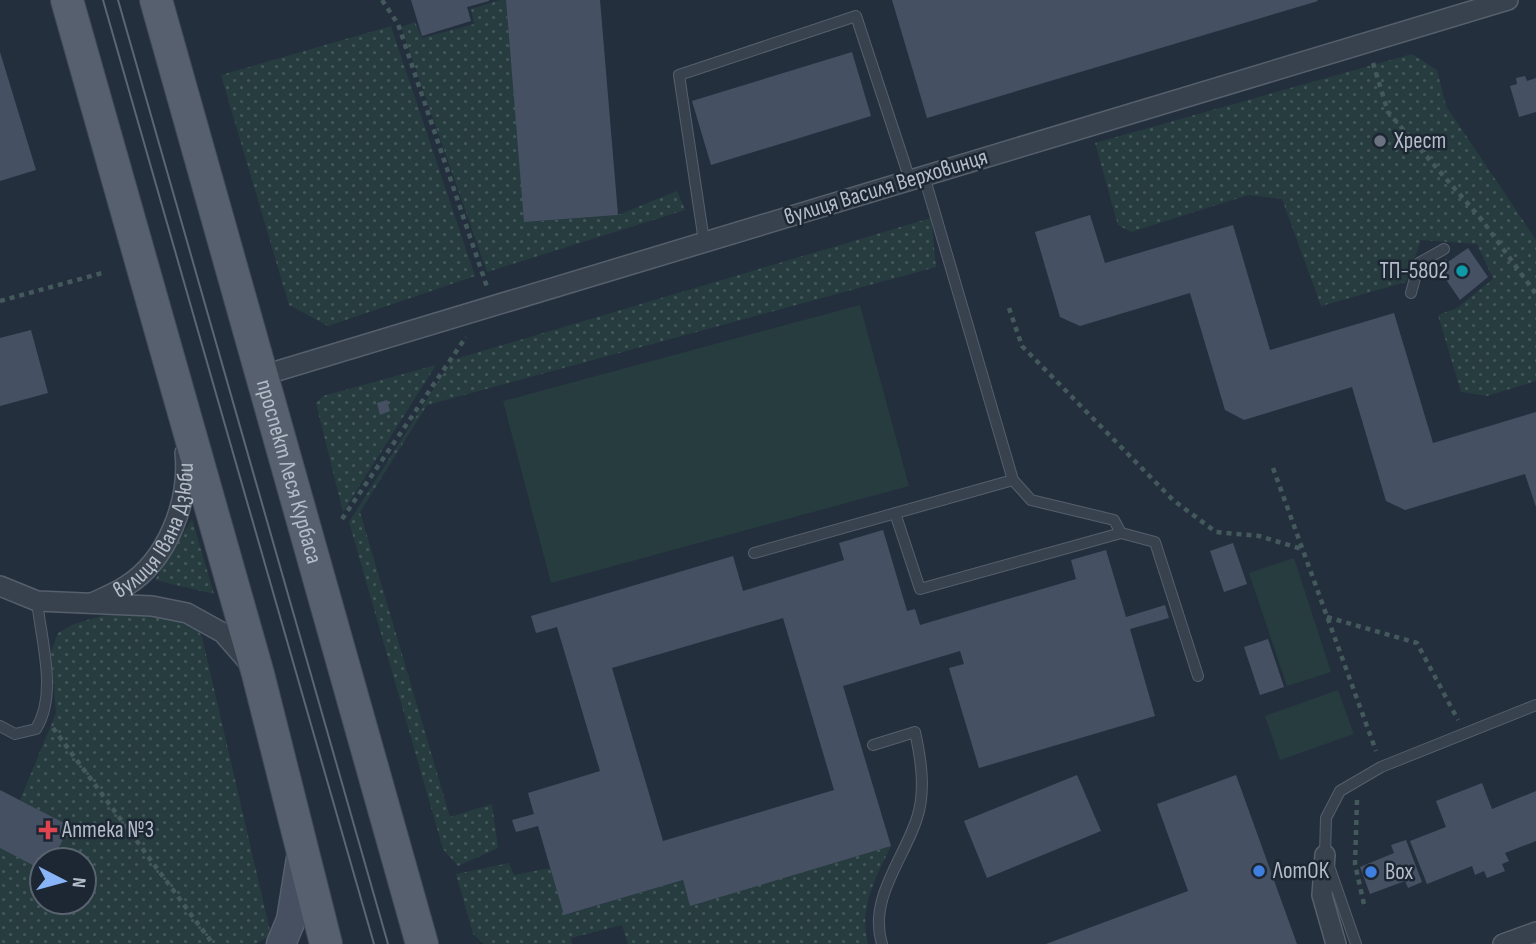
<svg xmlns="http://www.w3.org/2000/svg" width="1536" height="944" viewBox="0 0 1536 944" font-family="'Sofia Sans Condensed',sans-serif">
  <defs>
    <pattern id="grass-dots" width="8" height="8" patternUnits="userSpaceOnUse" patternTransform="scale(1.75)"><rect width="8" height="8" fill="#263c3f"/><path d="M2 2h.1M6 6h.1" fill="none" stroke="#435659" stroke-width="1.8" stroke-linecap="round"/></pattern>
  </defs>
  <rect width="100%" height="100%" fill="#242f3e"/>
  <path fill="url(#grass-dots)" d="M500,0H506L525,222L618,215L677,191L685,210L487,272L401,27L415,22L422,38L474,24L471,9Z
    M391,26L475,276L328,326L289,305L221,75Z
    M1412,54L1437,70L1446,106L1536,240V381L1487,396L1461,392L1438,315L1457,308L1493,279L1477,244L1421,240L1406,282L1321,306L1282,199L1248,195L1131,232L1118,225L1095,143Z
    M931,218L936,267L427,405L360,512L450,817L492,804L498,848L458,866L443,849L349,522L452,360Z
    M436,365L343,512L316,403L323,396Z
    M192,519L214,594L155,580Z
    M108,614L157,616L196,627L202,637L271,935L256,944H0V848L42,870V902H84V860H52L70,826L20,800L56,713L51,652L58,633L74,624Z
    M891,846C875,879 859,907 868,944H628L622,925L571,938L572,944H484L473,934L456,874L509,863L514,875L550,868L565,915L683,880L690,905Z"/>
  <path fill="#263c3f" d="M860,305L909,486L551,583L503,401Z
    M1294,558L1331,672L1287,686L1249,573Z
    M1338,690L1354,734L1280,760L1265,716Z"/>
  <path fill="#455162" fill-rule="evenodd" d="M411,0H489V1L467,7L471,21L422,36Z
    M506,0H600L618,215L524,222Z
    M892,0H1317L1318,1L927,118Z
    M0,52L36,170L0,181Z
    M852,52L871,116L711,165L692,101Z
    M1525,76L1527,81L1536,78V112L1519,117L1510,86L1517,84L1516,78Z
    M1090,215L1105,263L1233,225L1270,350L1394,313L1433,443L1536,412V507L1525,474L1405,510L1386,501L1352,387L1244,420L1225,410L1190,293L1080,326L1060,317L1035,232Z
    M1468,248L1488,277L1460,300L1436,265L1446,259L1448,262Z
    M31,330L48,393L0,406V338Z
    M387,400L390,411L380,415L377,403Z
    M883,530L907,611L915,609L920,625L1076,579L1071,560L1106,550L1126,617L1165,605L1169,618L1130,629L1155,716L979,768L949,668L964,664L960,651L843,686L891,846L690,906L683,880L564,915L538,826L516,832L512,820L534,814L528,793L600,771L557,627L536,633L531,616L733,556L743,591L844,560L839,543ZM783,618L834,790L663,841L612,668Z
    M1233,543L1247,584L1224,592L1210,551Z
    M1268,639L1284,687L1260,695L1244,647Z
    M1077,775L1101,831L987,878L964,821Z
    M1236,775L1297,944H1046L1188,891L1157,804Z
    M1482,783L1492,809L1536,791V841L1505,853L1509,861L1502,864L1505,871L1487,878L1484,871L1475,875L1472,866L1427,884L1410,841L1446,827L1436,801Z
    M0,790L70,826L52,860H42V870L0,848Z
    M1406,840L1422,882L1408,888L1405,881L1370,894L1360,867L1394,853L1391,845Z"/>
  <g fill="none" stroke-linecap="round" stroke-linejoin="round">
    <g stroke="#565f6c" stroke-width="12">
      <path id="service" d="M704,241L679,75L856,16L910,180
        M1411,293L1419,263L1444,249
        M895,513L920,589L1121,533L1114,520L1031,500L1013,480L924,176
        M1121,533L1155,542L1198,676
        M754,553L1013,480
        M0,726L15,734L36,729C58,694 41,640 37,601
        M873,745L915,732C921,759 926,791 917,818C904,859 868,899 882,944
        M1356,944L1325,855L1326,818L1340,791L1381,767L1536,705"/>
    </g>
    <g stroke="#565f6c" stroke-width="22">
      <g id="minor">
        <path d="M264,375L1508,0"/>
        <path d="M0,586L37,601L152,606L187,613L223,633L251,665"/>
        <path id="s1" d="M92,603C103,598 115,593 126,586C168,560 190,500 185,453"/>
        <path d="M1325,855L1322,895L1336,944"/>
        <path d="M1503,944L1536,932"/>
      </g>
    </g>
    <g stroke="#565f6c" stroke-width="31">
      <path id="secondary" d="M281,944L291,920L302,852"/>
    </g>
    <g stroke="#414a57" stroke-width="34">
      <g id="primary">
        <path d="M67,0L258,674L326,944"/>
        <path id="s2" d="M156,0L422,944"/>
      </g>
    </g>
    <path stroke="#44595c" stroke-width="4.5" stroke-dasharray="5 5" stroke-linecap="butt" d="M382,0L398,24L487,287
      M1373,63L1388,112L1482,220L1536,294
      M0,301L106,272
      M1009,308L1022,346L1173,500L1216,532L1259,536L1302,549
      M1273,468L1376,751
      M342,519L466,337
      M1327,617L1417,643L1458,720
      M53,728L213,944
      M1357,800L1355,864L1365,909"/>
    <use href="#service" stroke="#38414e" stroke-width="10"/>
    <use href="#minor" stroke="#38414e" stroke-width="19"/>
    <use href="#secondary" stroke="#465061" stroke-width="28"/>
    <use href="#primary" stroke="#56606e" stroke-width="32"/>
    <path stroke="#5a6575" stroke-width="2" d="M103,0L374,944
      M118,0L388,944"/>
  </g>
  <circle fill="#6b7280" stroke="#1d2633" stroke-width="2.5" cx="1380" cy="141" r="7"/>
  <circle fill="#0f9aa8" stroke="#1d2633" stroke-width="2.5" cx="1462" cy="271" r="7"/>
  <path fill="#e0444e" stroke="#1d2633" stroke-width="2.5" d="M44.5 819.5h7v7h7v7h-7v7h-7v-7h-7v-7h7z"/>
  <g fill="#3f7fe0" stroke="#1d2633" stroke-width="2.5">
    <circle cx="1259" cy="871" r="7"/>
    <circle cx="1371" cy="872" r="7"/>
  </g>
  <g text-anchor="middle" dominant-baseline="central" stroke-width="5" stroke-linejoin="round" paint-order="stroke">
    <g font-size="23" fill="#b4bcc9" stroke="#1d2633" text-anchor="start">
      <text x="1394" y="141">Хрест</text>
      <text x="1448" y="271" text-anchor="end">ТП-5802</text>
      <text x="62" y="830">Аптека №3</text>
      <text x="1273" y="871">ЛотОК</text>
      <text x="1385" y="872">Box</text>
    </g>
    <g font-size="23" fill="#b4bcc9" stroke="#1d2633">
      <text transform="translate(886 187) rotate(-17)">вулиця Василя Верховинця</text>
      <text stroke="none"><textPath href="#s2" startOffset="490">проспект Леся Курбаса</textPath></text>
      <text stroke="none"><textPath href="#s1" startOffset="103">вулиця Івана Дзюби</textPath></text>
    </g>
  </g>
  <g transform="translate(63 881) rotate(96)"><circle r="33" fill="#1d2633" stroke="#59626f" stroke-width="2"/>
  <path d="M0-5L12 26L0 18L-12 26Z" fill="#8ab4f8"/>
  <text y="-10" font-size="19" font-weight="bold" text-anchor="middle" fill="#b4bcc9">N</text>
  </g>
</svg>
